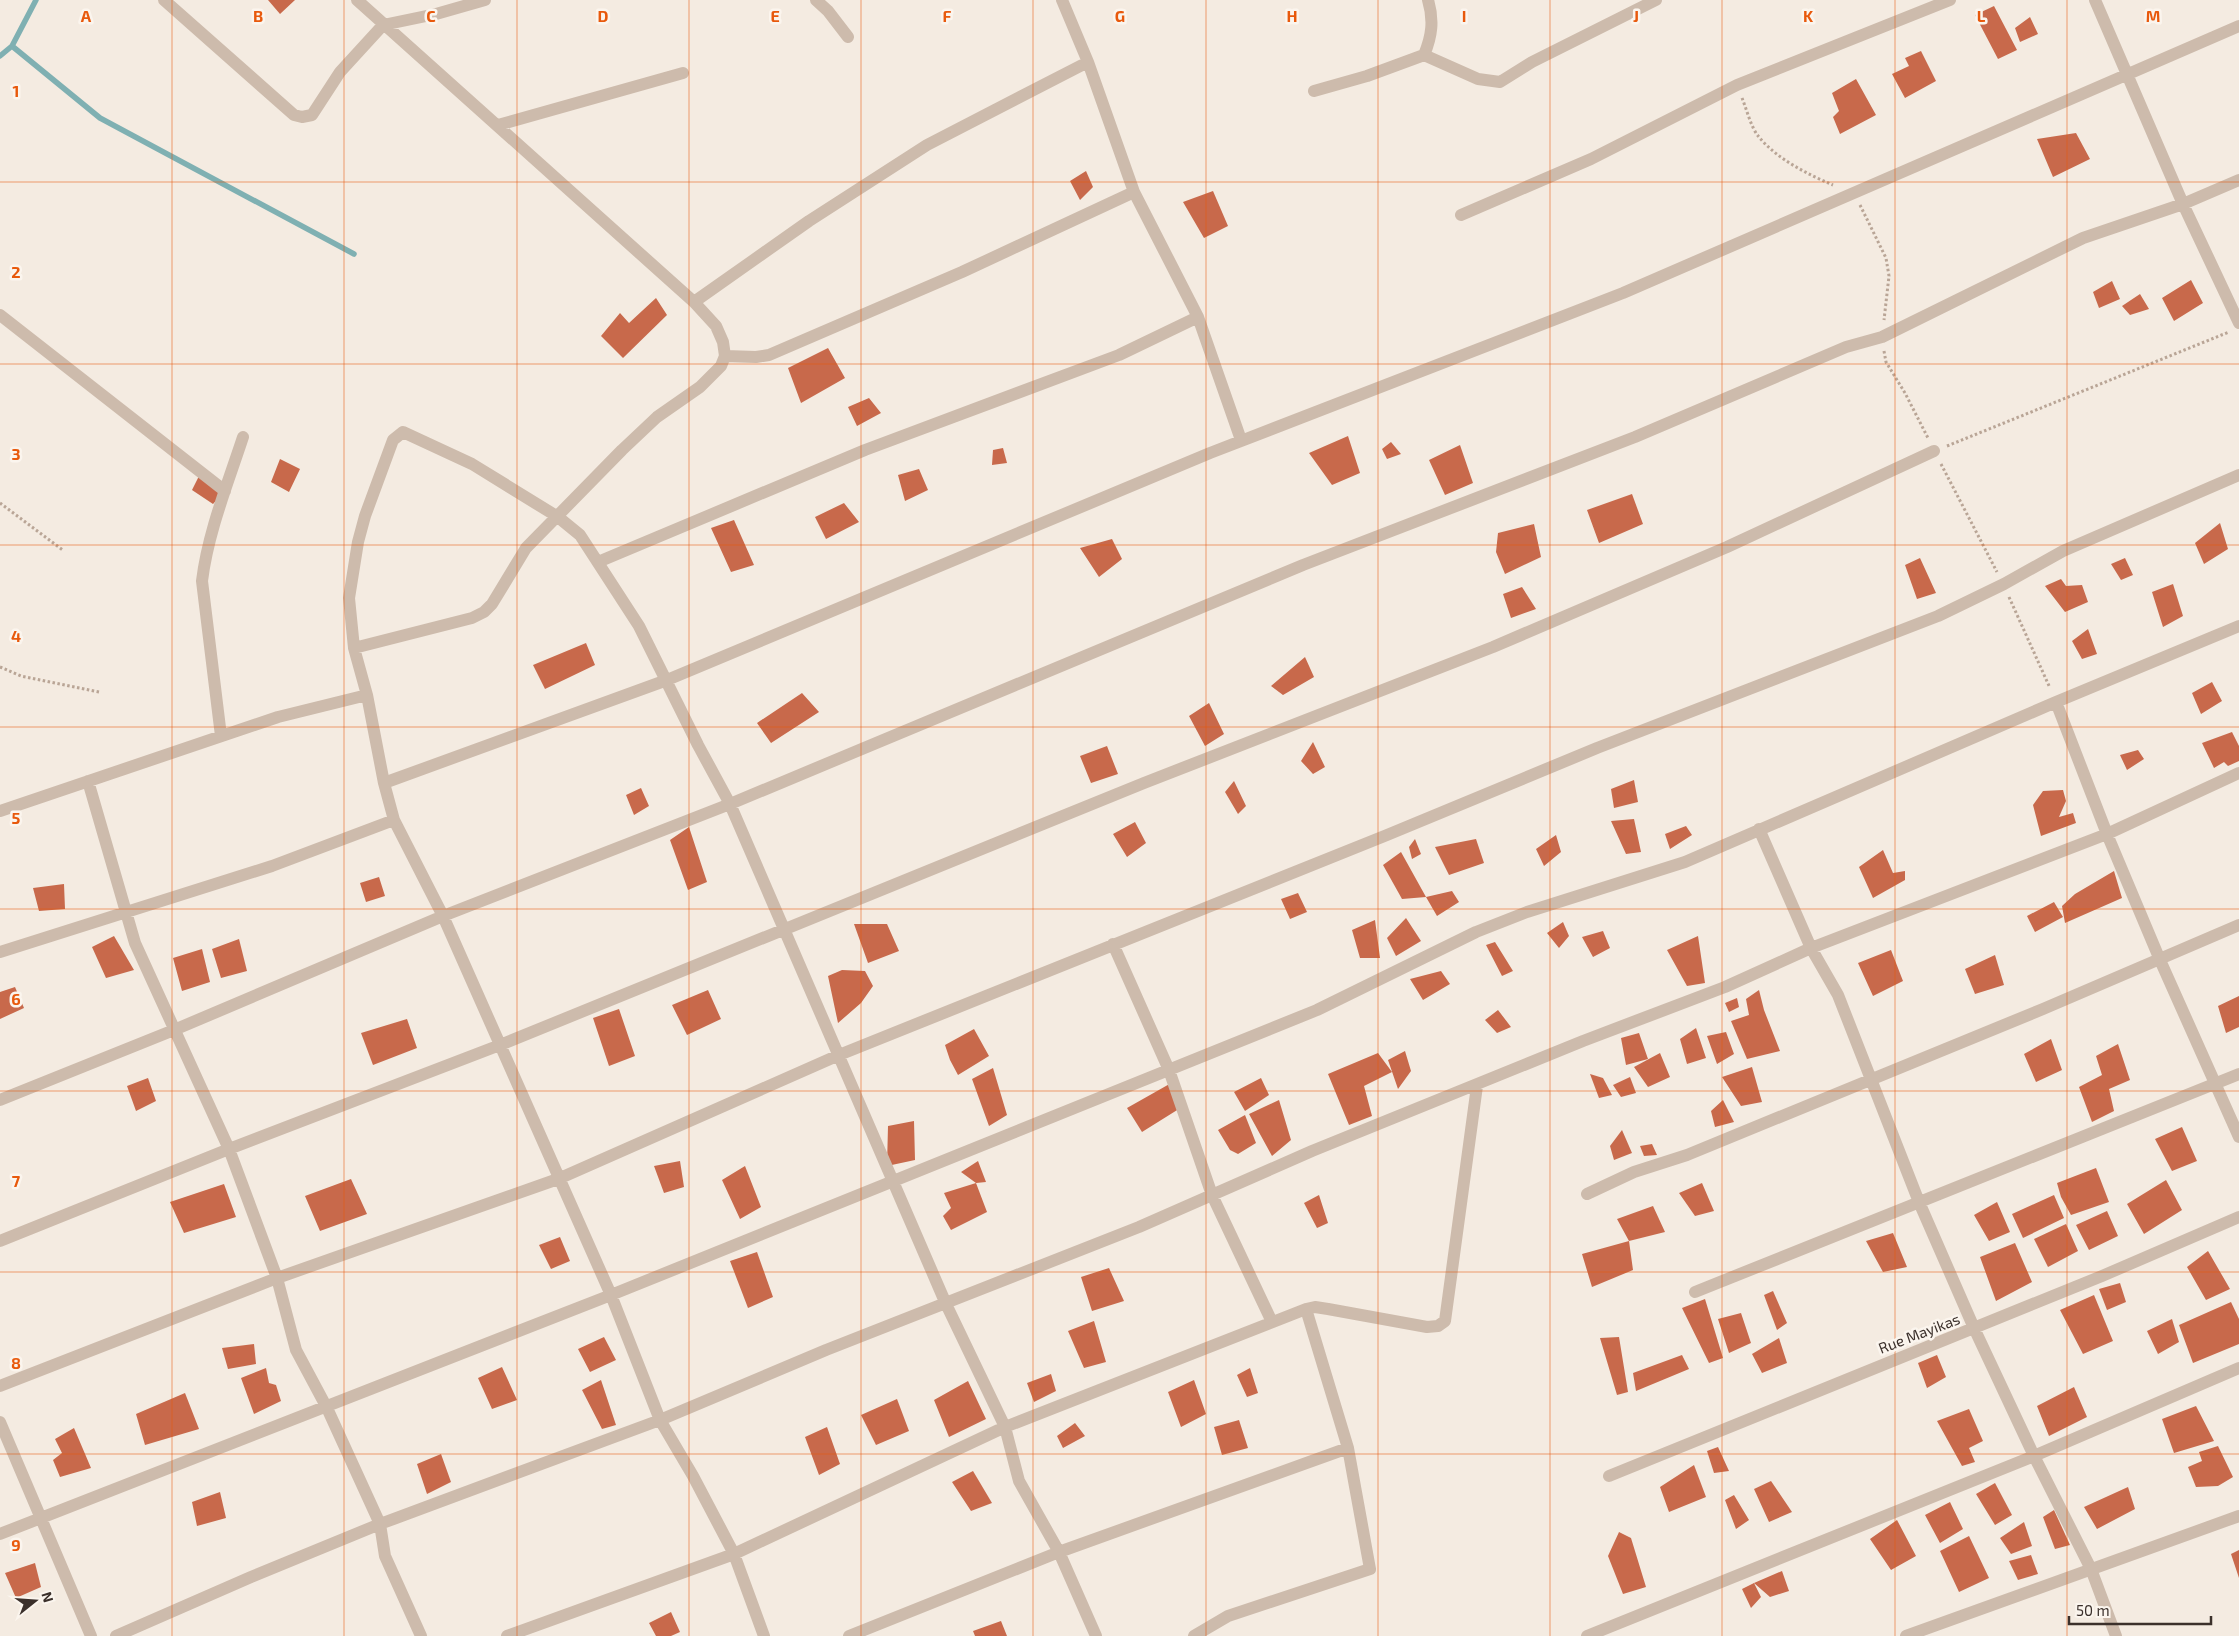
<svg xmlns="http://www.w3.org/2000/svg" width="2239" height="1636" viewBox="0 0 2239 1636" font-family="'Exo 2',sans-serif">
  <rect width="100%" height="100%" fill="#f4ebe1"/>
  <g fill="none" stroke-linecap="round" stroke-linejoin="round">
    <path stroke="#7fb0b2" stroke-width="5.5" d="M12,46L36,0
      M0,56L12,46L100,118L354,254"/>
  </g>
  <path fill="#c8694b" d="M268,0H295L280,14Z
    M1994,6L2017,50L1998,59L1975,15Z
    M2030,17L2038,34L2020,42L2015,28Z
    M1921,51L1936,81L1905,98L1892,74L1909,66L1905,58Z
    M1856,79L1876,115L1840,134L1833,117L1839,111L1832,93Z
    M2076,133L2090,159L2053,177L2037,139Z
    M1086,171L1093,187L1080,200L1070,181Z
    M1213,191L1228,226L1204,238L1183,202Z
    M2191,280L2203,303L2174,321L2162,298Z
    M2112,281L2120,299L2099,308L2093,292Z
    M2140,294L2149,309L2130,315L2122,306Z
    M656,298L667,315L623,358L601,336L620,313L629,323Z
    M828,348L845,378L801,403L788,368Z
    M869,398L881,413L857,426L848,407Z
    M1348,436L1360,473L1332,485L1309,453Z
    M1391,442L1401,454L1387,459L1382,449Z
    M1460,445L1473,483L1445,495L1429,460Z
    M1003,448L1007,463L992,465L993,450Z
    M280,459L300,469L289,492L271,482Z
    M919,469L928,490L905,501L898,475Z
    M201,472L225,491L213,504L192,490Z
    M1632,494L1643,524L1599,543L1587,510Z
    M844,503L859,522L826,539L815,517Z
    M734,520L754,565L731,572L711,528Z
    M2220,523L2228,549L2204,564L2195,543Z
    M1534,524L1541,557L1505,574L1496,552L1498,533Z
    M1112,539L1122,559L1099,577L1080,548Z
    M1920,558L1936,593L1917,599L1905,565Z
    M2125,558L2133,575L2121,580L2111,564Z
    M2061,579L2066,586L2082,585L2088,602L2065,612L2045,586Z
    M2173,584L2183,616L2163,627L2152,592Z
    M1522,587L1536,609L1511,618L1503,594Z
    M2088,629L2097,654L2082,659L2072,641Z
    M586,643L595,665L545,689L533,665Z
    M1305,657L1314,677L1283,695L1271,686Z
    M2212,682L2222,701L2201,714L2192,693Z
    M802,693L819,712L771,743L757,723Z
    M1209,703L1224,734L1205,746L1189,716Z
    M2232,732L2239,746V761L2228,766L2224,762L2214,768L2202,743Z
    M1313,742L1325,767L1313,774L1301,761Z
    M1107,746L1118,774L1091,783L1080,756Z
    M2138,750L2144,759L2127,770L2120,755Z
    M1634,780L1638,802L1614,808L1611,789Z
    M1234,781L1246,806L1238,814L1225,792Z
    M641,788L649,806L634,815L626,795Z
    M2063,790L2066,801L2059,817L2073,813L2076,823L2041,836L2033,805L2043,791Z
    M1634,819L1641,852L1626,854L1611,821Z
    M1135,822L1146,843L1127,857L1113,834Z
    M1686,826L1692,835L1670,849L1665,834Z
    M689,827L707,882L688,890L670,840Z
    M1556,835L1561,852L1544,866L1536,849Z
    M1415,839L1421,854L1412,859L1409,847Z
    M1476,839L1484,863L1449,875L1435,847Z
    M1883,850L1893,873L1905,871V880L1873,898L1859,867Z
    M1401,852L1426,897L1452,891L1459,902L1437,916L1426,897L1402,899L1383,865Z
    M2114,871L2122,898L2065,923L2062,906L2075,894Z
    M379,877L385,896L366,902L360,883Z
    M64,884L65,909L39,911L33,888Z
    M1298,893L1307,912L1290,919L1281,899Z
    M2054,902L2063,917L2035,932L2027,916Z
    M1406,918L1421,941L1396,956L1387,938Z
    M1375,920L1380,958H1360L1352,930Z
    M1563,922L1569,936L1559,948L1547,933Z
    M854,924H887L899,951L868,963Z
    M1603,931L1610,948L1593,957L1582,937Z
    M114,936L134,970L106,978L92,947Z
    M1698,936L1705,983L1687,986L1667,950Z
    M239,939L247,971L221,978L212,949Z
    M1495,942L1513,971L1502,976L1486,945Z
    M202,949L210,982L182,991L173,958Z
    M1891,950L1903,981L1873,996L1858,963Z
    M1995,955L2004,985L1975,994L1965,969Z
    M842,970L865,971L873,986L861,1003L838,1023L828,976Z
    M1441,971L1450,984L1423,1000L1410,979Z
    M15,987L24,1008L0,1019V992Z
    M708,990L721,1019L687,1035L672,1005Z
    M1759,990L1764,1010L1780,1051L1747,1059L1731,1021L1749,1015L1746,999Z
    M2239,996V1027L2226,1033L2218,1006Z
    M1737,998L1739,1007L1729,1012L1725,1003Z
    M619,1009L635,1056L609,1066L593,1018Z
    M1498,1010L1511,1027L1497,1033L1485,1020Z
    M407,1019L417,1048L373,1065L361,1033Z
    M1696,1028L1706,1058L1687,1064L1680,1039Z
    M974,1029L989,1056L958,1075L950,1060L945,1045Z
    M1726,1032L1734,1054L1717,1064L1707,1036Z
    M1639,1033L1648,1059L1626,1065L1621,1038Z
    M2051,1039L2062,1070L2036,1082L2024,1054Z
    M2118,1044L2130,1080L2109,1089L2114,1111L2092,1122L2079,1087L2102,1075L2096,1056Z
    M1405,1051L1411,1071L1398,1089L1388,1060Z
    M1378,1053L1392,1072L1364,1086L1372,1116L1349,1125L1328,1074Z
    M1660,1053L1670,1077L1648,1087L1634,1067Z
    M1752,1067L1762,1102L1741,1106L1722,1077Z
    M993,1068L1007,1115L989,1126L972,1079Z
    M1590,1074L1603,1078L1612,1095L1599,1098Z
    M1630,1077L1636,1093L1621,1097L1613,1085Z
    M148,1078L156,1101L136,1111L127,1086Z
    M1261,1078L1269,1095L1245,1111L1234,1092Z
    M1173,1082L1182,1107L1142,1132L1127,1108Z
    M1279,1100L1291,1140L1272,1156L1249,1114Z
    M1723,1100L1734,1122L1715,1127L1711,1111Z
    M1245,1115L1256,1143L1238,1154L1230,1150L1218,1130Z
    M914,1121L915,1160L887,1166L888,1126Z
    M2182,1127L2197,1161L2172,1171L2155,1139Z
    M1622,1130L1632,1153L1614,1160L1610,1146Z
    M1652,1144L1657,1155L1644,1156L1640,1146Z
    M680,1161L684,1187L664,1193L654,1166Z
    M978,1161L986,1182L976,1183L961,1172Z
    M745,1166L761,1207L740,1219L722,1180Z
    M2096,1168L2109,1202L2071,1215L2061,1197L2057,1183Z
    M351,1179L367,1214L320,1231L305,1196Z
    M2166,1180L2182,1210L2144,1234L2127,1204Z
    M976,1183L987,1212L951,1230L943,1216L951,1208L944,1193Z
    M1702,1183L1714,1211L1695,1216L1679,1193Z
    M224,1184L236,1217L184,1233L170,1202Z
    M1319,1195L1328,1223L1317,1228L1304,1203Z
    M2054,1195L2064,1218L2023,1238L2012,1214Z
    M1997,1202L2010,1232L1989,1241L1974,1215Z
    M1653,1206L1665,1232L1629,1241L1617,1219Z
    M2107,1211L2118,1236L2089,1250L2076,1225Z
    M2066,1224L2078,1251L2048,1267L2034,1239Z
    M1893,1233L1907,1267L1883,1272L1866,1241Z
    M560,1237L570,1261L551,1269L539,1245Z
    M1629,1241L1633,1270L1592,1287L1582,1254Z
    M2015,1243L2032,1282L1996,1301L1980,1257Z
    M2208,1251L2230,1289L2206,1300L2187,1267Z
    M757,1252L773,1297L748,1308L730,1261Z
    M1109,1268L1124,1301L1092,1311L1081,1277Z
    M2120,1283L2126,1302L2107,1310L2099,1289Z
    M1773,1291L1787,1323L1777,1330L1764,1295Z
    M2094,1295L2113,1341L2083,1354L2060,1310Z
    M1705,1299L1723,1358L1709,1363L1682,1308Z
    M2231,1302L2239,1319V1344L2193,1363L2179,1325Z
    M1741,1313L1751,1343L1729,1353L1718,1319Z
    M2172,1319L2179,1342L2158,1354L2147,1331Z
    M1094,1321L1106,1362L1084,1368L1068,1331Z
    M604,1337L616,1360L590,1372L578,1349Z
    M1619,1337L1628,1392L1617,1395L1600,1338Z
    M1779,1338L1787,1363L1762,1373L1752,1354Z
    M254,1344L256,1364L228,1369L222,1348Z
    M1682,1355L1689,1369L1636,1391L1633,1373Z
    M1937,1355L1946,1377L1927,1388L1918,1363Z
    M502,1367L517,1400L492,1409L478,1378Z
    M266,1368L269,1383L276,1385L281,1401L254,1414L241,1378Z
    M1250,1368L1258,1393L1247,1397L1237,1375Z
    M1051,1374L1056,1391L1034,1402L1027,1383Z
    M601,1380L616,1425L602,1429L582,1390Z
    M1194,1380L1206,1414L1181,1427L1168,1392Z
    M968,1381L986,1419L949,1437L934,1400Z
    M2074,1387L2087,1417L2049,1436L2037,1406Z
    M185,1393L199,1429L145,1445L136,1414Z
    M897,1399L909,1431L876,1445L861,1415Z
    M2196,1406L2214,1441L2174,1453L2162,1419Z
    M1969,1409L1983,1441L1969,1448L1975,1462L1962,1466L1937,1421Z
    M1239,1420L1248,1448L1222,1455L1214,1427Z
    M1075,1423L1085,1436L1063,1448L1057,1436Z
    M827,1427L840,1464L819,1475L805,1437Z
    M74,1428L91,1468L60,1477L53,1460L62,1453L55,1439Z
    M2218,1446L2233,1477L2218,1486L2196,1487L2188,1467L2202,1461L2199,1452Z
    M1718,1447L1729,1471L1714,1473L1707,1451Z
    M441,1454L451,1482L427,1494L417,1464Z
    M1694,1465L1706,1497L1669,1512L1660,1487Z
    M973,1471L992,1503L971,1511L952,1482Z
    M1771,1481L1792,1512L1769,1522L1754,1489Z
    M1995,1483L2012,1515L1995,1525L1976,1494Z
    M2128,1487L2135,1509L2097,1529L2084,1507Z
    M220,1492L226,1518L197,1526L192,1502Z
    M1734,1495L1749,1520L1736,1529L1725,1500Z
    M1950,1502L1963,1529L1940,1543L1925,1515Z
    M2054,1510L2070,1545L2055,1549L2043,1517Z
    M1897,1520L1916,1556L1891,1570L1870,1539Z
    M2024,1522L2032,1546L2011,1554L2000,1538Z
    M1619,1532L1631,1538L1646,1587L1623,1594L1608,1556Z
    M1969,1536L1989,1578L1959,1592L1940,1551Z
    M2239,1550V1578L2231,1554Z
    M2031,1555L2038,1574L2018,1580L2009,1561Z
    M35,1563L41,1587L16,1598L5,1573Z
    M1782,1571L1789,1591L1770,1597L1754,1583Z
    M1754,1583L1761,1597L1751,1608L1742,1589Z
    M671,1612L680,1632L671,1636H656L649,1623Z
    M1001,1621L1007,1636H975L973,1631Z"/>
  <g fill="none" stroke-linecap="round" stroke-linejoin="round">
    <path stroke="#b9a596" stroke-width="3" stroke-dasharray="2.5 2.5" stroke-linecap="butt" d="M1742,98C1747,110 1751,128 1759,137C1777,159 1807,174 1833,185
      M1860,205L1886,258L1889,276L1884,320
      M1884,351L1886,362L1905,393L1928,438
      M1947,446L2229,332
      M1941,464L1997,572
      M0,503L64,551
      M2009,597L2050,688
      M0,667L21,676L99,692"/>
    <path stroke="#cdbbac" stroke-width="12" d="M164,0L294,115L302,117L312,115L340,72L383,25L436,14L485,0
      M816,0L828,11L848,37
      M1062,0L1088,62L1134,192L1198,317L1241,440
      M1428,0C1434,20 1432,36 1424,55L1478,79L1500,82L1532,62L1656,0
      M2095,0L2183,204L2239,323
      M1314,91L1367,76L1424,55
      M498,125L683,73
      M1461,215L1591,159L1737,85L1950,0
      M694,302L809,221L927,145L1088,62
      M0,315L225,491
      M725,356L756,357L769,355L962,272L1134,192
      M598,562L865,450L1119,355L1198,317
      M354,648L472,618L484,612L492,604L526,548L622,450L657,417L700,387L721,366L725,356L723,342L716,326L694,302L357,0
      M2056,702L2107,834L2160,960L2239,1137
      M221,736L202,581C208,532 228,483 243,437
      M88,781L135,943L229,1149L277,1278L296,1350L327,1408L380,1524L385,1556L421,1636
      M384,783L667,680L1210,453L1623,293L2239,26
      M0,811L278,717L367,695
      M1759,829L1811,948L1838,995L1919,1202L1974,1328L2034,1456L2091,1569L2116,1636
      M1113,944L1169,1070L1212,1195L1272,1322
      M0,952L272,866L394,820
      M0,1100L174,1030L443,916L730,804L1303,565L1635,437L1846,347L1882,337L2083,238L2183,204L2239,180
      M1587,1194L1634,1172L1687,1155L2043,1009L2239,925
      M0,1241L229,1149L500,1045L1144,783L1493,647L1727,547L1934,451
      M1695,1292L2239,1074
      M0,1386L277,1278L558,1179L839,1055L1387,835L1597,748L1938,616L2004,584L2063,551L2239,475
      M0,1422L91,1636
      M1609,1476L2102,1276L2239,1217
      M0,1534L611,1295L1317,1010L1476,932L1527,912L1685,862L2056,702L2239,626
      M116,1636L251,1577L380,1524L660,1420L826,1350L1139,1227L1312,1151L1583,1041L1725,987L1811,948L2107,834L2239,773
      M507,1636L734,1554L1005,1427L1306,1309L1315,1307L1328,1309L1427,1327L1438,1326L1445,1321L1477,1086
      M764,1636L734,1554L693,1476L660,1420L611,1295L443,916L394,820L384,783L367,695L354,648L349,598L358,542L365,516L393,440L403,432L472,464L558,517L580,535L639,626L698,745L730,804L946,1304L1005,1427L1019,1481L1059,1552L1096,1636
      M849,1636L1059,1552L1348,1448
      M1194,1636L1228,1616L1370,1569L1348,1448L1306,1309
      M1587,1636L2034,1456L2239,1368
      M1906,1636L2239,1516"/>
  </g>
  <path fill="none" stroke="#e8590c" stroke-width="1" stroke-opacity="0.55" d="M172,0V1636M344,0V1636M517,0V1636M689,0V1636M861,0V1636M1033,0V1636M1206,0V1636M1378,0V1636M1550,0V1636M1722,0V1636M1895,0V1636M2067,0V1636M0,182H2239M0,364H2239M0,545H2239M0,727H2239M0,909H2239M0,1091H2239M0,1272H2239M0,1454H2239"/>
  <g text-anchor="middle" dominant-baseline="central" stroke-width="5" stroke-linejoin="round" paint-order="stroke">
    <g font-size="15" fill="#3b302b" stroke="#fbf5ee">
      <text transform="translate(1919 1333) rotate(-21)">Rue Mayikas</text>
    </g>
  </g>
  <g font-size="16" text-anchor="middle" font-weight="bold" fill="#e8590c" stroke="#fbf5ee" stroke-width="5" stroke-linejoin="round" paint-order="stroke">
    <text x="86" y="22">A</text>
    <text x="258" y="22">B</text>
    <text x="431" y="22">C</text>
    <text x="603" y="22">D</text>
    <text x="775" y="22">E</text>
    <text x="947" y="22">F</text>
    <text x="1120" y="22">G</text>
    <text x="1292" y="22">H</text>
    <text x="1464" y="22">I</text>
    <text x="1636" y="22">J</text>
    <text x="1808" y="22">K</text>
    <text x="1981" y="22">L</text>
    <text x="2153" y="22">M</text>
    <text x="16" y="97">1</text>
    <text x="16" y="278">2</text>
    <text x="16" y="460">3</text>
    <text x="16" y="642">4</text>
    <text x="16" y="824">5</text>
    <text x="16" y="1005">6</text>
    <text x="16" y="1187">7</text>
    <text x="16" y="1369">8</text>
    <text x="16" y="1551">9</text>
  </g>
  <g transform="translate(35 1601) rotate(73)" stroke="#fbf5ee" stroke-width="4" paint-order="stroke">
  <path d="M0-4L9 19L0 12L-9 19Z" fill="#3b302b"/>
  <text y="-8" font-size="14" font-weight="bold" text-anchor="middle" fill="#3b302b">N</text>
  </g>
  <path d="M2069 1616v8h142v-8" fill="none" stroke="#3b302b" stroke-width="2.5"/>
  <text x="2076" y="1616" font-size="15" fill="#3b302b" stroke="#fbf5ee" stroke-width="4" paint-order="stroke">50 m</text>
</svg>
